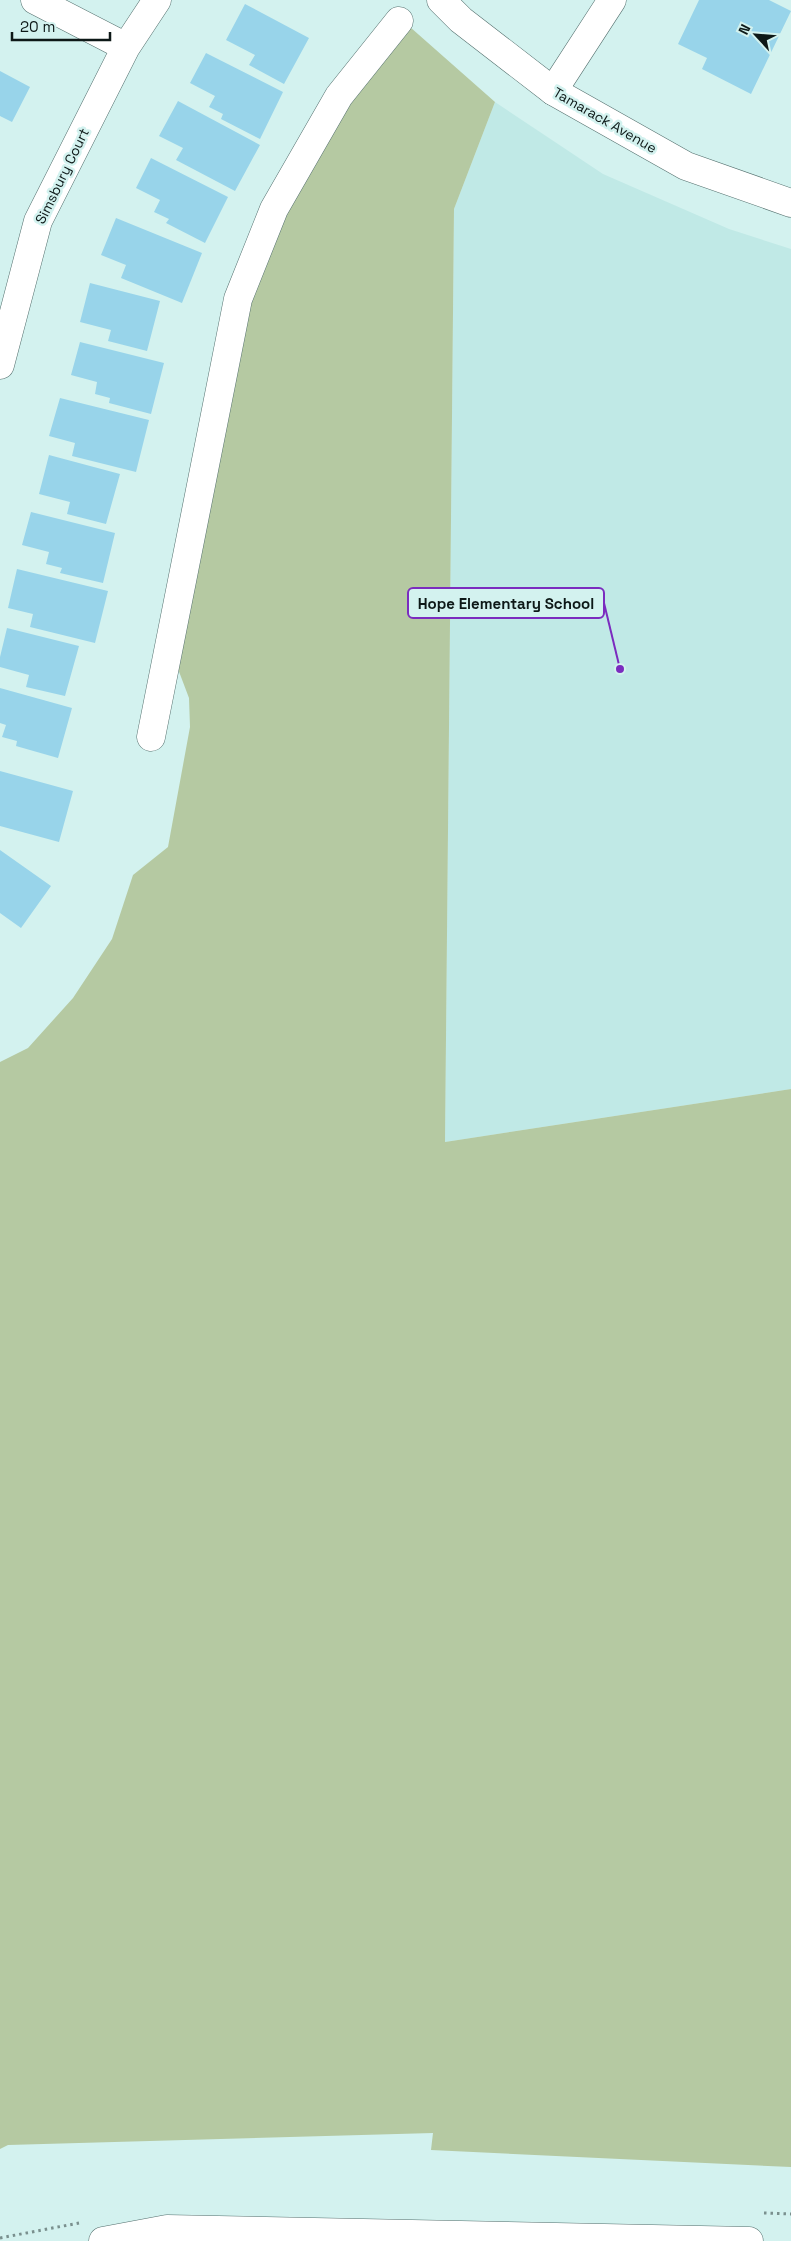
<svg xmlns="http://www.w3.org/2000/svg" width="791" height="2241" viewBox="0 0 791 2241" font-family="'Space Grotesk',sans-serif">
  <rect width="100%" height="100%" fill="#d3f2ef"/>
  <path fill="#c0e9e6" d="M495,102L603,174L729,229L791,249V1089L445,1142L454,209Z"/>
  <path fill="#b5c9a2" d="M410,27L495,102L454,209L445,1142L791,1089V2167L431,2150L433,2133L8,2145L0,2149V1062L28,1048L73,998L112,939L133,875L168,847L190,727L189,698L175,661L249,296L283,215L349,104Z"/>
  <path fill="#98d4ea" d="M699,0H769L791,11L751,94L702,69L707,58L678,44Z
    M245,4L309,38L284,84L249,65L255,55L226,40Z
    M206,53L283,92L260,139L221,119L223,114L209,107L215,96L190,83Z
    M0,71L30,87L12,122L0,116Z
    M178,101L260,145L235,191L176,160L183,148L159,136Z
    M151,158L228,197L205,243L166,223L169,219L154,212L160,200L136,188Z
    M116,218L202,253L182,303L121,278L126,265L101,255Z
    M90,283L160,301L147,351L108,341L111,330L80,322Z
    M80,342L164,363L151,414L109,403L110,398L95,394L97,382L71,375Z
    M60,398L149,420L136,472L72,456L75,443L49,436Z
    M49,455L120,474L106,524L67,514L70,502L39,494Z
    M31,512L115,533L103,583L60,573L62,568L46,564L49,552L22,545Z
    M17,569L108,591L95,643L30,627L33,614L8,608Z
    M7,628L79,646L65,696L26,687L29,675L0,667V657Z
    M0,688L72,708L58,758L16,746L17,741L2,737L6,725L0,723Z
    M0,771L73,791L59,842L0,826Z
    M0,850L51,886L21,928L0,913Z"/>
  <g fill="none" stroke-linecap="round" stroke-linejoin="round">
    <g stroke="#54706e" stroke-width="29">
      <path id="minor" d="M35,0L126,47
        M553,91L612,0
        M0,365L38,221L126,47L157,0
        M151,737L238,299L274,209L339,96L399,21"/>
    </g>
    <g stroke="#54706e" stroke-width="29">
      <path id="major" d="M441,0L461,20L553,91L686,166L791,203
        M103,2241L167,2229L749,2241"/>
    </g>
    <path stroke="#7a908e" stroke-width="3" stroke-dasharray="2.5 4" stroke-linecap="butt" d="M764,2213L791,2214
      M0,2238L79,2223"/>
    <use href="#minor" stroke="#fff" stroke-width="28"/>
    <use href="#major" stroke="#fff" stroke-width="28"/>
  </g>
  <g text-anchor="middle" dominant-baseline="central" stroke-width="5" stroke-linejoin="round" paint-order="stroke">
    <g font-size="14" fill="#0d1817" stroke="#d3f2ef">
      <text transform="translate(605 120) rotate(30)">Tamarack Avenue</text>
      <text transform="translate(62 176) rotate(-64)">Simsbury Court</text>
    </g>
  </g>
  <path fill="none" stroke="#7b2cbf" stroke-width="2" d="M620 669L604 603"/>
  <circle fill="#7b2cbf" stroke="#d3f2ef" stroke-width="2" cx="620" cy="669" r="5"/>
  <rect fill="#d3f2ef" stroke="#7b2cbf" stroke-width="2" x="408" y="588" width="196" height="30" rx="5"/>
  <g font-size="15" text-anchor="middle" font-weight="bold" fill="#0d1817">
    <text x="506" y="609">Hope Elementary School</text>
  </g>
  <g transform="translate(756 35) rotate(296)" stroke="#d3f2ef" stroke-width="4" paint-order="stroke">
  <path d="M0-4L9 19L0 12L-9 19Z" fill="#0d1817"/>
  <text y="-8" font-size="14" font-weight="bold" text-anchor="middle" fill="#0d1817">N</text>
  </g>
  <path d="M12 32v8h98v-8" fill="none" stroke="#0d1817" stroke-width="2.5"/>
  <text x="20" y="32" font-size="15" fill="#0d1817" stroke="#d3f2ef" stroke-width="4" paint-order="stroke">20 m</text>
</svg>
